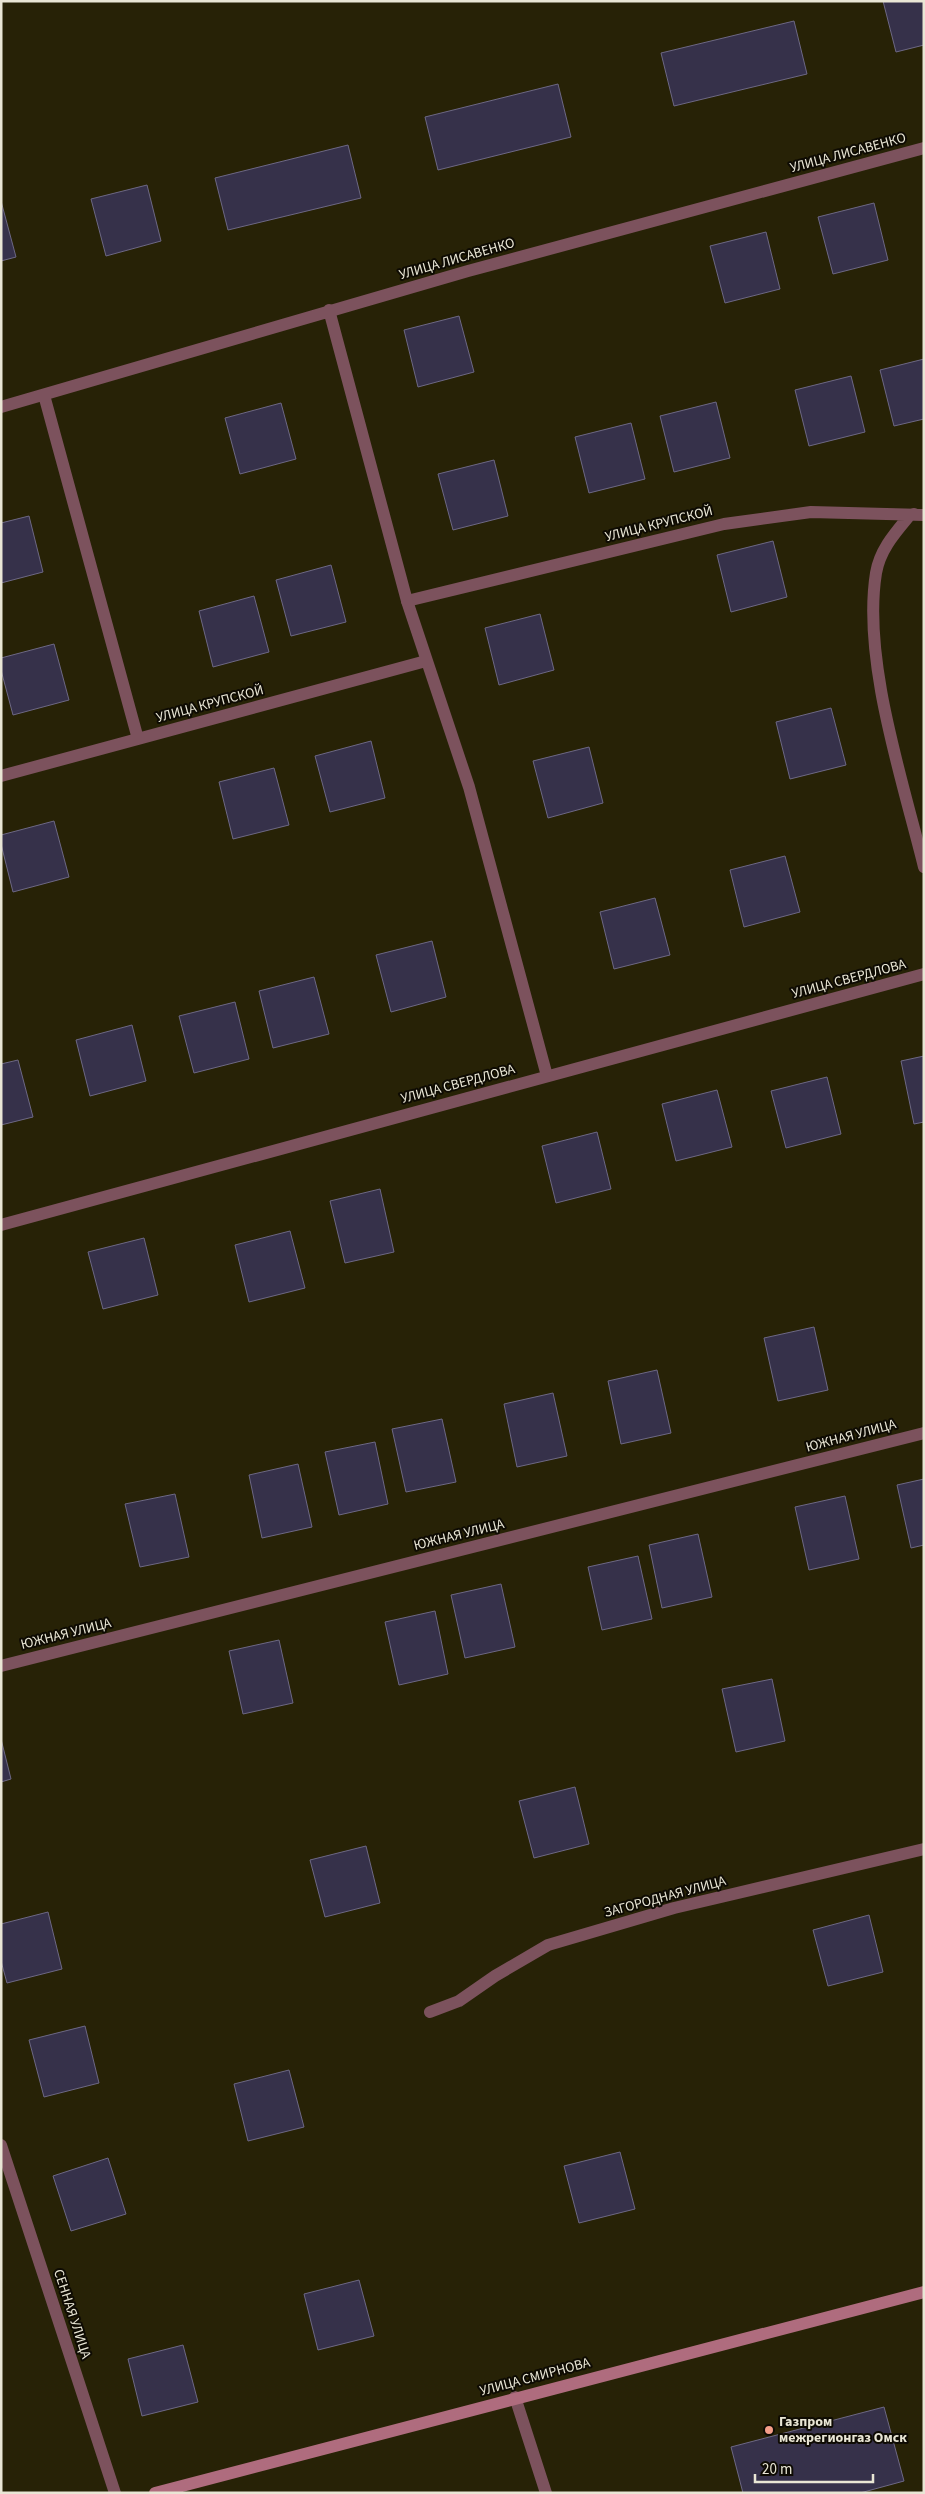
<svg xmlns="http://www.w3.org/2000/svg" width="925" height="2494" viewBox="0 0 925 2494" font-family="'Source Sans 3',sans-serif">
  <rect width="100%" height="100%" fill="#272206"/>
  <path fill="#36314a" stroke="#6d6884" d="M883,1H924V45L896,52Z
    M794,21L807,74L674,106L661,53Z
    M558,84L571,137L438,170L425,117Z
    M348,145L361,198L228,230L215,178Z
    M147,185L161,241L106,256L91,199Z
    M1,201L16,257L1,261Z
    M874,203L888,260L833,274L818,217Z
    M766,232L780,289L725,303L710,246Z
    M459,316L474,372L418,387L404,330Z
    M924,359V419L894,426L880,370Z
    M851,376L865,432L809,446L795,390Z
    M716,402L730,458L674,472L660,416Z
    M281,403L296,459L240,474L225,418Z
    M631,423L645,479L589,493L575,437Z
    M494,460L508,516L453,530L438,474Z
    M29,516L43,572L1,583V523Z
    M773,541L787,597L731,612L717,555Z
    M331,565L346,622L291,636L276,580Z
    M254,596L269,652L213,667L199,611Z
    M540,614L554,670L499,685L485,628Z
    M54,644L69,700L13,715L1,670V658Z
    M831,708L846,765L790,779L776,722Z
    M371,741L385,798L330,812L315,756Z
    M589,747L603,803L548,818L533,761Z
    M274,768L289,825L233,839L219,782Z
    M54,821L69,877L13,892L1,844V835Z
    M785,856L800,912L744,927L730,870Z
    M655,898L670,955L614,969L600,912Z
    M432,941L446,997L391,1012L376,955Z
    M314,977L329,1034L273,1048L259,991Z
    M235,1002L249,1059L194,1073L179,1016Z
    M132,1025L146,1081L90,1096L76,1040Z
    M924,1056V1122L914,1124L901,1061Z
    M18,1060L33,1117L1,1125V1064Z
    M827,1077L841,1134L786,1148L771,1091Z
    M717,1090L732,1147L676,1161L662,1104Z
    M597,1132L611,1189L556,1203L542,1146Z
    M380,1189L394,1252L345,1263L330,1201Z
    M290,1231L305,1288L249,1302L235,1245Z
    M144,1238L158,1295L103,1309L88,1252Z
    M814,1327L828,1390L778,1401L764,1338Z
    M657,1370L671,1433L621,1444L608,1381Z
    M553,1393L567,1456L517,1467L504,1404Z
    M442,1419L456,1482L406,1492L392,1429Z
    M375,1442L388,1504L339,1515L325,1452Z
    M298,1464L312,1527L262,1538L249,1475Z
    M924,1479V1545L911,1548L897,1485Z
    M175,1494L189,1557L140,1567L125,1504Z
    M845,1496L859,1559L809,1570L795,1507Z
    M698,1534L712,1597L662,1608L649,1545Z
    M638,1556L652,1619L602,1630L588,1567Z
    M501,1584L515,1647L465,1658L451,1595Z
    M435,1611L448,1674L399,1685L385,1622Z
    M279,1640L293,1703L243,1714L229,1651Z
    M772,1679L785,1741L736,1752L722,1689Z
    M1,1739L11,1779L1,1782Z
    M575,1787L589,1844L534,1858L519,1801Z
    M366,1846L380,1903L325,1917L310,1860Z
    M48,1912L62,1969L7,1983L1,1961V1924Z
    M869,1915L883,1972L828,1986L813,1930Z
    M85,2026L99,2083L44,2097L29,2040Z
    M289,2070L304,2127L248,2141L234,2084Z
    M620,2152L635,2209L579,2223L564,2166Z
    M108,2158L126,2214L71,2231L53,2176Z
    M359,2280L374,2336L318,2350L304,2294Z
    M183,2345L198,2402L142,2416L128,2359Z
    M884,2407L904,2481L860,2493H743L731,2447Z"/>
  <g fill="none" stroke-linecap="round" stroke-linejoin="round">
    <path stroke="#7c525d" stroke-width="12" d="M914,514L910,515C896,532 880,549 876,573C862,660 903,781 924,867
      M407,601L724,524L811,512L924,515"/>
    <path stroke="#7c525d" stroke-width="12" d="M329,310L407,601L469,787L547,1076
      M44,395L138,739
      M1,407L468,271L924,148
      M1,776L426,661
      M1,1225L924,974
      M1,1666L924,1433
      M430,2012L459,2001L495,1976L548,1945L674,1908L924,1849
      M1,2145L115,2493
      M515,2397L546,2493"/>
    <path stroke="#af6c7e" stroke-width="12" d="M155,2493L924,2292"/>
  </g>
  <circle fill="#f49e89" stroke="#0e0b03" stroke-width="2" cx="769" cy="2430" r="5"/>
  <g text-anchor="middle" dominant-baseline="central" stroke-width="4" stroke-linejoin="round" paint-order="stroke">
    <g font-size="14" fill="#e9e6d5" stroke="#0e0b03">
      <text transform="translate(848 153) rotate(-15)">УЛИЦА ЛИСАВЕНКО</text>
      <text transform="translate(457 259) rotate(-16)">УЛИЦА ЛИСАВЕНКО</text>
      <text transform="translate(659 524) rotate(-14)">УЛИЦА КРУПСКОЙ</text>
      <text transform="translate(210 704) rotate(-15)">УЛИЦА КРУПСКОЙ</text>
      <text transform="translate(849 979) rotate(-15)">УЛИЦА СВЕРДЛОВА</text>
      <text transform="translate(458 1084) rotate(-15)">УЛИЦА СВЕРДЛОВА</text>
      <text transform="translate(851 1436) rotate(-15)">ЮЖНАЯ УЛИЦА</text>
      <text transform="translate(459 1535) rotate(-14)">ЮЖНАЯ УЛИЦА</text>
      <text transform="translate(66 1634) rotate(-14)">ЮЖНАЯ УЛИЦА</text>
      <text transform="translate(665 1897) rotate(-15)">ЗАГОРОДНАЯ УЛИЦА</text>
      <text transform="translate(72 2314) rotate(72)">СЕННАЯ УЛИЦА</text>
      <text transform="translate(535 2377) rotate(-15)">УЛИЦА СМИРНОВА</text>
    </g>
    <g font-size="14" font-weight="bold" fill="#e9e6d5" stroke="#0e0b03" text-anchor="start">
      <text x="779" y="2422">Газпром<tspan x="779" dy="16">межрегионгаз Омск</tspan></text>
    </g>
  </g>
  <rect width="925" height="2494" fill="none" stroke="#e9e6d5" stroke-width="5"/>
  <path d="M755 2474v8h118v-8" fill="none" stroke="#e9e6d5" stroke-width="2.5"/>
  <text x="762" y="2474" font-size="15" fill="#e9e6d5" stroke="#0e0b03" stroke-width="4" paint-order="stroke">20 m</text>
</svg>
